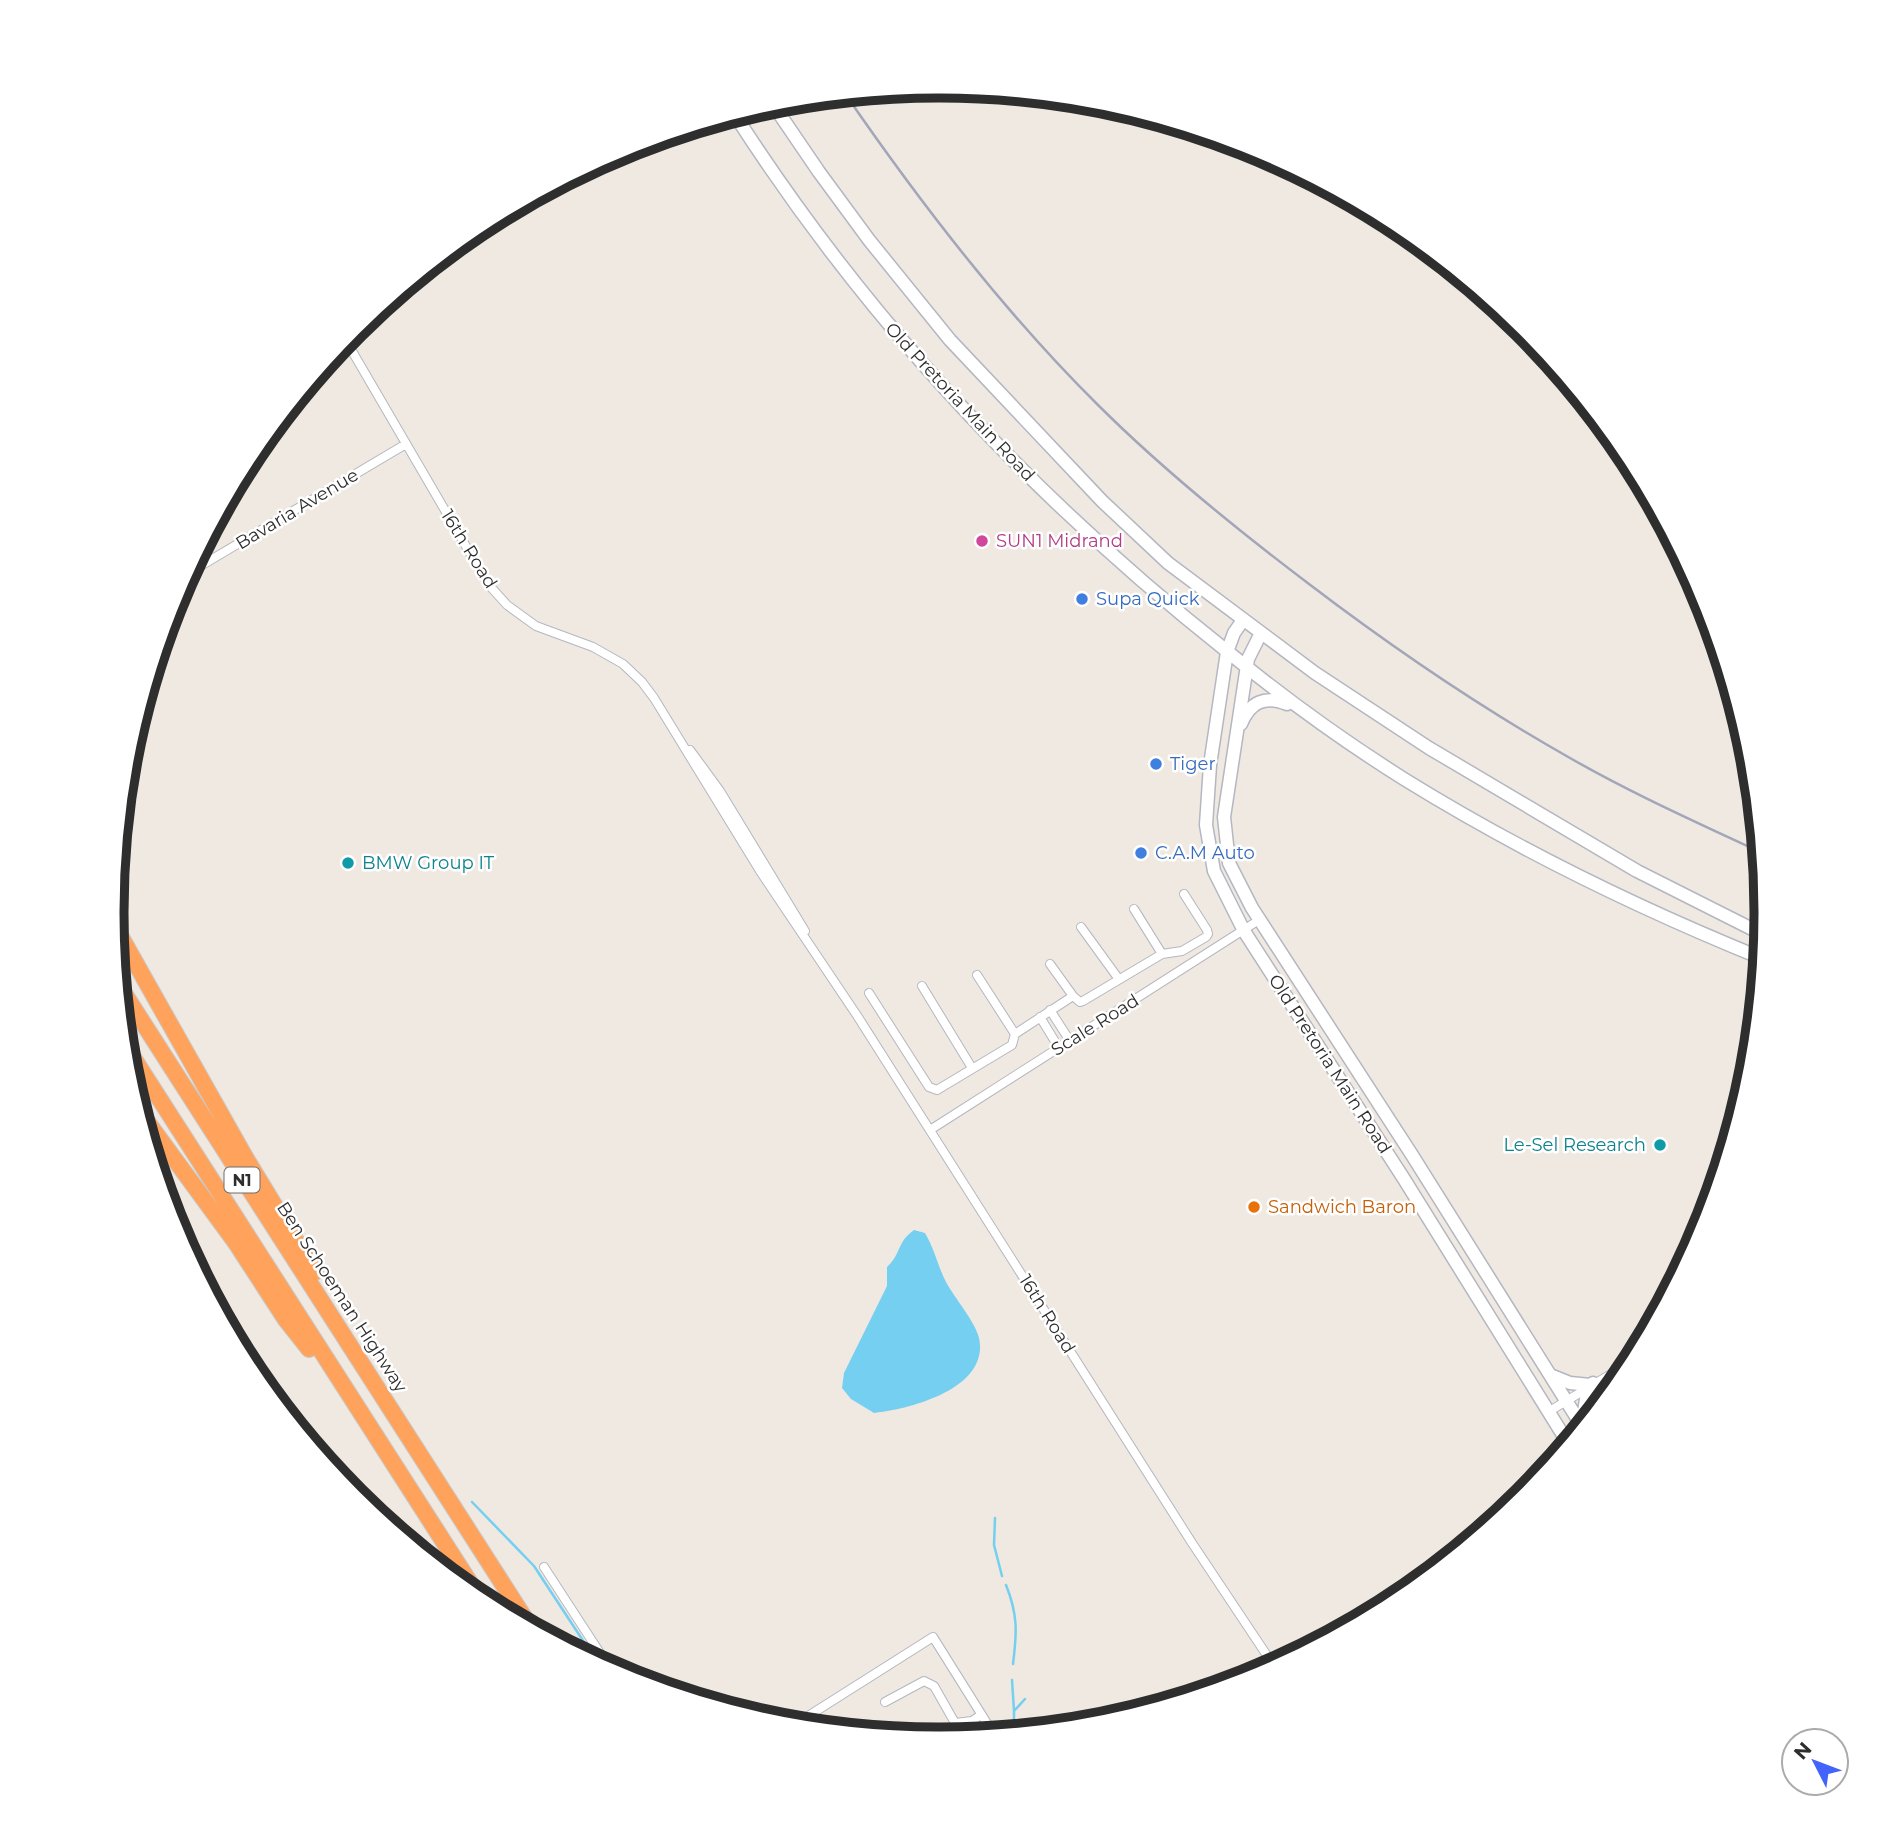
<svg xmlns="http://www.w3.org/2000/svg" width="1878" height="1825" viewBox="0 0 1878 1825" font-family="Montserrat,sans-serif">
  <rect width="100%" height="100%" fill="#efe9e1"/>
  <path fill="#75cff0" d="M914,1230L925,1233C935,1250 938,1267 946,1282C955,1299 975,1321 979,1338C990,1388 912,1409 874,1413L851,1399L842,1388L844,1373L887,1286V1267C902,1253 896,1243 914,1230Z"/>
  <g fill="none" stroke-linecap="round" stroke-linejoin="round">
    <path stroke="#75cff0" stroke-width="2.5" d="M472,1502L534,1566L597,1662
      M995,1518L994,1545L1002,1576
      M1006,1585C1018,1615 1017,1632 1013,1664
      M1012,1680L1014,1711
      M1014,1732V1711L1025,1699"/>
    <g stroke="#b4b7c1" stroke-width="10">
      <path id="minor" d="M345,339L488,584L507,605L536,626L593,647L623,664L642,682L654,698L760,871L858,1017L1192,1543L1274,1666
        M187,574L406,444
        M690,750L720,791L805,931
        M1134,909L1162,954
        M1081,927L1118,978
        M1050,964L1073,996
        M922,986L972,1068
        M869,993L929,1087L937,1090L1012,1045L1015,1034L977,975
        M1050,1010L1070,1041
        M1040,1017L1059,1048
        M1015,1034L1073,996L1080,1002L1083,1001L1162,954L1182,951L1206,937L1208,934L1207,930L1184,894
        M930,1130L1259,920
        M1548,1412L1616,1371L1629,1358L1648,1331
        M544,1567L611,1670
        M885,1702L924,1681L934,1686L955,1723L972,1721L981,1715
        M794,1725L933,1637L990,1728V1734"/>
    </g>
    <g stroke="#b4b7c1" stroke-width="15">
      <path id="secondary" d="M772,103L819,172L869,240L950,340L1102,501L1168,563L1315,673L1429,748L1637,871L1764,935
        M735,115C867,321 1036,500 1228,652C1284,698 1342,740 1404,779C1517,849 1638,908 1761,958
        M1243,620L1234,633L1227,652L1210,765L1206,825L1214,871L1244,931L1404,1179L1568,1443
        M1261,633L1248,659L1224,817L1229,863L1252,908L1412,1155L1582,1426
        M1241,724C1250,702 1265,695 1287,704
        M1550,1375L1570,1383L1590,1385
        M1582,1425L1586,1399L1593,1383"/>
    </g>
    <g stroke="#c9c9c9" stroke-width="18">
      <path id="motorway" d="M113,923L245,1157L315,1272
        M120,987L531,1628
        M125,1045L481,1600
        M140,1112L236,1243L286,1320L309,1349"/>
    </g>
    <use href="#minor" stroke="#fff" stroke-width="8"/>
    <use href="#secondary" stroke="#fff" stroke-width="12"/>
    <use href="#motorway" stroke="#ffa35c" stroke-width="16"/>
    <path stroke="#a3a6b8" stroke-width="2.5" d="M846,95C921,204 1003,311 1097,404C1163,470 1235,528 1309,584C1393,648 1478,706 1570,758C1631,793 1696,822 1760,852"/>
  </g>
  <circle fill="#d1479c" stroke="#fff" stroke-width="2.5" cx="982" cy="541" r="7"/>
  <g fill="#3f7fe0" stroke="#fff" stroke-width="2.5">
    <circle cx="1082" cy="599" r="7"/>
    <circle cx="1156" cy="764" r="7"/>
    <circle cx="1141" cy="853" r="7"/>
  </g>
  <g fill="#0f9aa8" stroke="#fff" stroke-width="2.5">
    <circle cx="348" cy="863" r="7"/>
    <circle cx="1660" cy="1145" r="7"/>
  </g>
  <circle fill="#e8710a" stroke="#fff" stroke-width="2.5" cx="1254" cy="1207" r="7"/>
  <g text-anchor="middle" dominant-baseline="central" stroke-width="5" stroke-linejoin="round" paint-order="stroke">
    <rect fill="#fff" stroke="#6d6d6d" stroke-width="2" x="224.5" y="1167.5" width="35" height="25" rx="5"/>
    <g font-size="16" font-weight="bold" fill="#2e2e2e">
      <text x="242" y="1180">N1</text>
    </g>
    <g font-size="18" fill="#2e2e2e" stroke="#fff">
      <text transform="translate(960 402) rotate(47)">Old Pretoria Main Road</text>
      <text transform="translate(297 509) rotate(-31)">Bavaria Avenue</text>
      <text transform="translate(469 549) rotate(58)">16th Road</text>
      <text transform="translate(1095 1025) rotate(-32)">Scale Road</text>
      <text transform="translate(1330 1064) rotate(57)">Old Pretoria Main Road</text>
      <text transform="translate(342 1297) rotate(57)">Ben Schoeman Highway</text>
      <text transform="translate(1047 1314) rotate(58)">16th Road</text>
    </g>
    <g font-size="18" fill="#b23c85" stroke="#fff" text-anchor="start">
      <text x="996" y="541">SUN1 Midrand</text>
    </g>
    <g font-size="18" fill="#366cbe" stroke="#fff" text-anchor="start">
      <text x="1096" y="599">Supa Quick</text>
      <text x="1170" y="764">Tiger</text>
      <text x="1155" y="853">C.A.M Auto</text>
    </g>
    <g font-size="18" fill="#0d838f" stroke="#fff" text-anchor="start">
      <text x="362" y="863">BMW Group IT</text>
      <text x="1646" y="1145" text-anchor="end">Le-Sel Research</text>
    </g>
    <g font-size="18" fill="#c56008" stroke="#fff" text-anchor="start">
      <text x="1268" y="1207">Sandwich Baron</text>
    </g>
  </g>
  <path d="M0 0H1878V1825H0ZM938 98H940A814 814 0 0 1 1754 912V913A814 814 0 0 1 940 1727H938A814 814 0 0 1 124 913V912A814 814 0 0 1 938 98Z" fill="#fff" fill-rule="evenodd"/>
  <path fill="none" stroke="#2e2e2e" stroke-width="9" d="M938 98H940A814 814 0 0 1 1754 912V913A814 814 0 0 1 940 1727H938A814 814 0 0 1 124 913V912A814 814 0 0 1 938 98Z"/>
  <g transform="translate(1815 1762) rotate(312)"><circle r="33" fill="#ffffff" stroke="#ababab" stroke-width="2"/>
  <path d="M0-5L12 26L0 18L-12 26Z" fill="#4264fb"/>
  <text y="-10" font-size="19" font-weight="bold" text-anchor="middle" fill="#2e2e2e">N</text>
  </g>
</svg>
